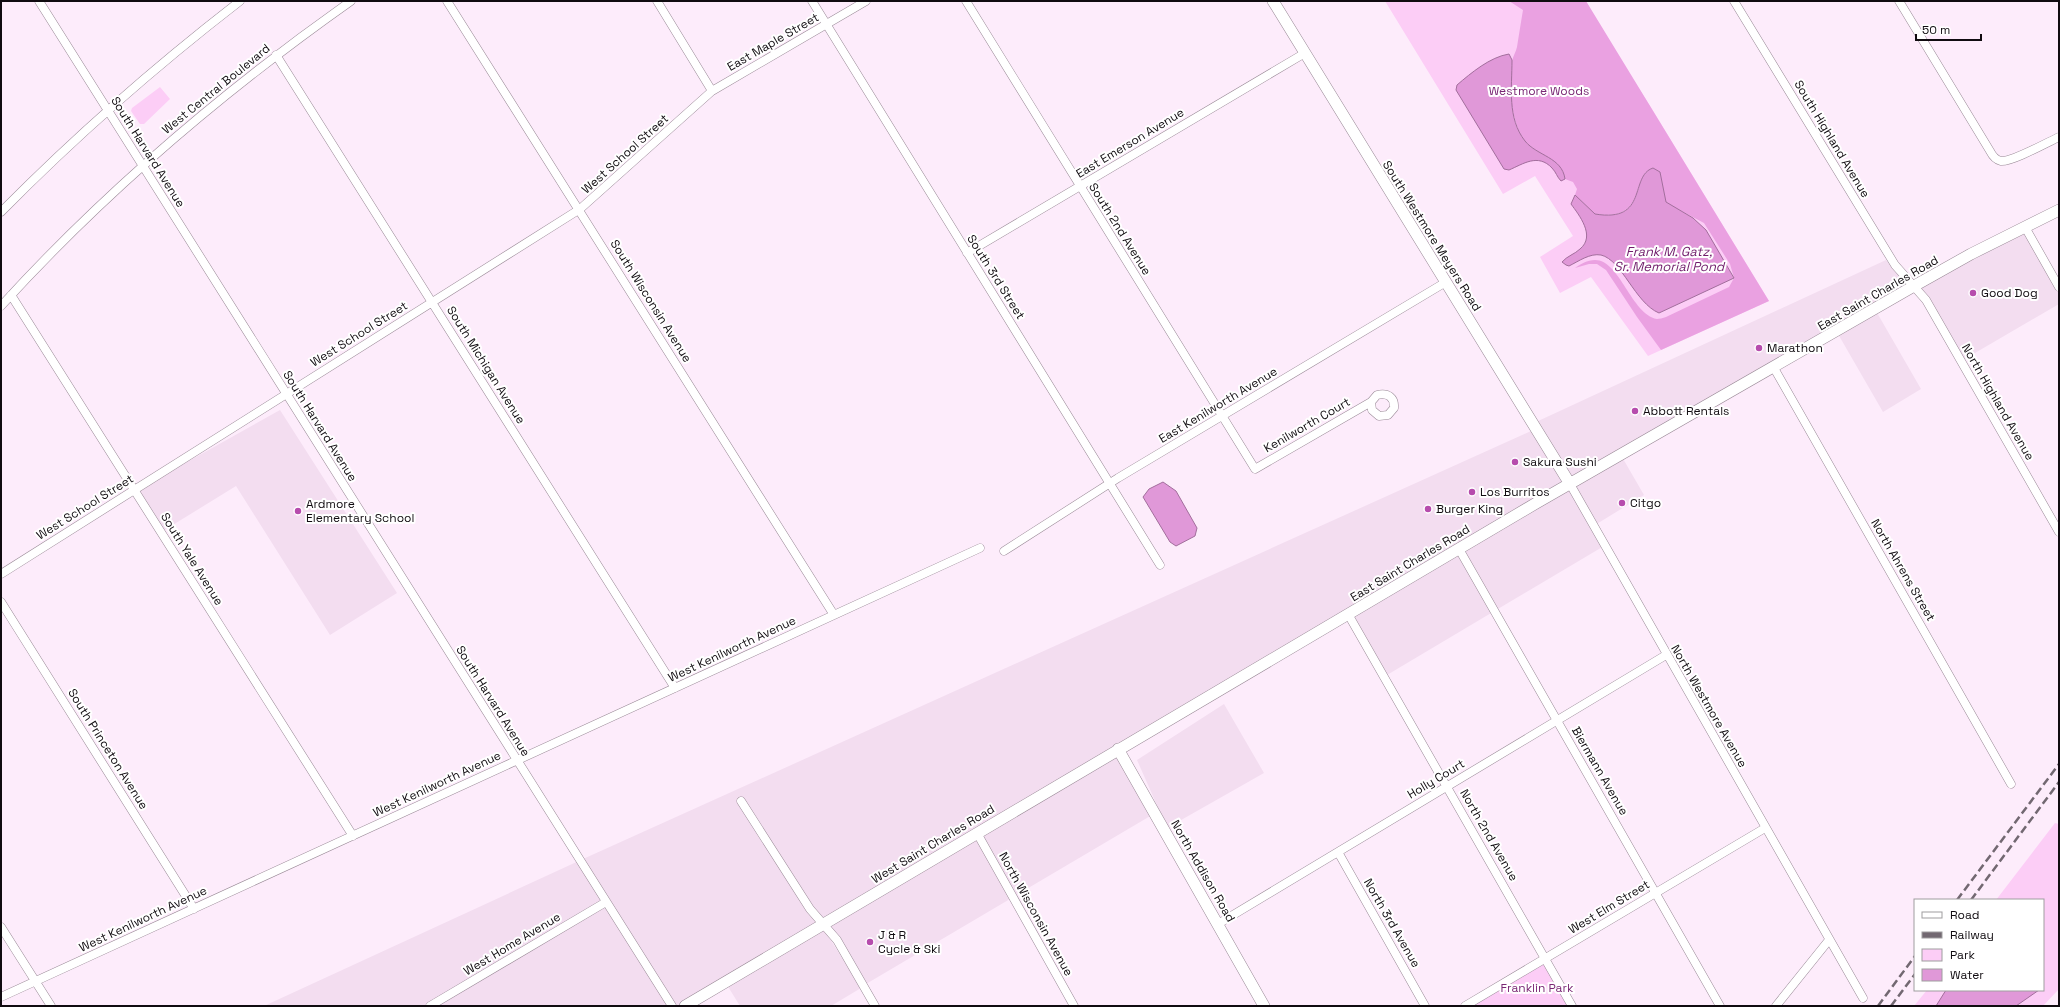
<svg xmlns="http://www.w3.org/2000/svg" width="2060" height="1007" viewBox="0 0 2060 1007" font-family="'Space Grotesk',sans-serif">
  <rect width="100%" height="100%" fill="#fdecfb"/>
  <path fill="#f3ddf0" d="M2024,231L2059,291V304L1963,360L1920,285Z
    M1886,260L1908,286L1571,481L1536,422Z
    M1876,311L1921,389L1883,412L1838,334Z
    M280,410L397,593L330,635L236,486L163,531L137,490Z
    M1531,431L1564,483L679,1006H264L583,859Z
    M1622,457L1644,495L1595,525L1573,485Z
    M1568,488L1604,546L1387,675L1351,615Z
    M1224,704L1264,773L1167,828L1137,760Z
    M1116,754L1152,815L866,984L828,925Z
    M823,928L861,988L831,1006H740L727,985Z"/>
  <path fill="#fccdf6" d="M1385,1H1583L1652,109L1769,301L1648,356L1591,277L1560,293L1540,257L1573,236L1535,176L1503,194Z
    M160,87L170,99L144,124H140L131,111L132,108Z
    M2055,823L2059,824V989L2043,1006H1914L1927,990H2043V900H1996Z
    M1544,963L1569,1006H1471Z"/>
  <path fill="#eaa1e1" d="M1509,1H1586L1769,301L1661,350L1637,317L1606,270L1597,264H1589L1575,268C1581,264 1587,260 1595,260C1620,260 1631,314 1657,319C1659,319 1663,318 1666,317L1729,287L1734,278L1730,264L1704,223L1666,203L1653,168C1629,176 1649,222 1595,214L1575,195L1577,189L1573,182L1565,179C1562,159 1536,155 1525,141C1510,121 1509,86 1512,61C1513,56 1516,52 1517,47C1519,34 1521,22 1523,10Z"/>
  <path fill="#e098d8" stroke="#a26e9c" d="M1509,54L1512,60C1512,88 1507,118 1525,141C1537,156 1562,157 1565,179L1561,181C1557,177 1556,172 1552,168C1538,153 1523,164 1509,170L1504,169L1456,90L1457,85C1471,73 1490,57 1509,54Z
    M1653,168L1660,172L1666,202L1693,218L1706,230L1734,278L1659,313C1635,303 1622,260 1601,255C1590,253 1579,261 1569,266L1566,265L1562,262C1567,256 1575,254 1580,249C1596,236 1579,215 1571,204L1575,195L1595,214C1649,223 1629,176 1653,168Z
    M1163,482L1176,491L1197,528L1195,536L1176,546L1170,542L1143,497L1149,489Z
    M1946,990H2039L2016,1006H1936Z"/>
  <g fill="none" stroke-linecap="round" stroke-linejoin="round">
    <g stroke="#998996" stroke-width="9">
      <path id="street" d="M39,1L672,1006
        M447,1L834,615
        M657,1L712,91
        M812,1L1160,565
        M966,1L1255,469L1371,402L1377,395C1388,392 1395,398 1394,408L1388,415L1379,416L1372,410L1371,402
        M1734,1L1895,265L1926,300L2059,532
        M1899,1L1990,151C1992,155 1996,160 2001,161C2012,162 2048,142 2059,137
        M276,55L675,688
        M1,212C76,136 156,66 240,1
        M2025,227L2059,287
        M967,253L1305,53
        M11,295L353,836
        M1,306C105,192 225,90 351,1
        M1774,368L2011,784
        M1570,484L1863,998
        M1459,549L1720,1006
        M1004,551L1118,478L1446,282
        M1,574L580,209L712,91L866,1
        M1,602L194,909
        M1348,614L1572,1006
        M741,801L810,909L837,940L875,1006
        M977,833L1074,1006
        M1338,852L1425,1006
        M1218,924L1666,655
        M1,927L51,1006
        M1,997L980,548
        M430,1006L606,902
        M1465,1006L1765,828
        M1776,1006L1829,940"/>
    </g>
    <g stroke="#998996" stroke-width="12">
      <path id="secondary" d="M1273,1L1570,484
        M1118,749L1264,1006
        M685,1006L1538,502L1914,286L1971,254L2059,210"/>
    </g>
    <use href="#street" stroke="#fff" stroke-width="8"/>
    <use href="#secondary" stroke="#fff" stroke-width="11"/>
    <path stroke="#726871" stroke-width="2.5" stroke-dasharray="8 4" stroke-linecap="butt" d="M1957,900L2059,764
      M1971,900L2059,782
      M1878,1006L1915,956
      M1891,1006L1915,974"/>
  </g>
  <g fill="#b64cad" stroke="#fff" stroke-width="1.5">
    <circle cx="1973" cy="293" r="4"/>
    <circle cx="1759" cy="348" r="4"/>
    <circle cx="1635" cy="411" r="4"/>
    <circle cx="1515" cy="462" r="4"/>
    <circle cx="1472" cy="492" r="4"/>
    <circle cx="1622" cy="503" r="4"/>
    <circle cx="1428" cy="509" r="4"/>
    <circle cx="298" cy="511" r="4"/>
    <circle cx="870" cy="942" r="4"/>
  </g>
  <g text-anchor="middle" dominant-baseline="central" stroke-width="4" stroke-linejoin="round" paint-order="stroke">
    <g font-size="12" fill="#100b10" stroke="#fff">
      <text transform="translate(773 42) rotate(-30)">East Maple Street</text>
      <text transform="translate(216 89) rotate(-39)">West Central Boulevard</text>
      <text transform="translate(1832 139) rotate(59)">South Highland Avenue</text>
      <text transform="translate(1130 143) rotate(-31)">East Emerson Avenue</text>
      <text transform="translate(148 152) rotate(58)">South Harvard Avenue</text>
      <text transform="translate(625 154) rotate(-42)">West School Street</text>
      <text transform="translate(1120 229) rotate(58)">South 2nd Avenue</text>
      <text transform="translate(1432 236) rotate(58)">South Westmore Meyers Road</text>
      <text transform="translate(996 277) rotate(58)">South 3rd Street</text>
      <text transform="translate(1878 293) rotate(-30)">East Saint Charles Road</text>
      <text transform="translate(651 301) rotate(58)">South Wisconsin Avenue</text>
      <text transform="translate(359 334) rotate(-32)">West School Street</text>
      <text transform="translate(486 365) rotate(58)">South Michigan Avenue</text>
      <text transform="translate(1998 402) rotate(60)">North Highland Avenue</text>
      <text transform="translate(1218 405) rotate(-31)">East Kenilworth Avenue</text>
      <text transform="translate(1307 425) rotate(-30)">Kenilworth Court</text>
      <text transform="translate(320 426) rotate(58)">South Harvard Avenue</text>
      <text transform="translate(85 507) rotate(-32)">West School Street</text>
      <text transform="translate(192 559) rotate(58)">South Yale Avenue</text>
      <text transform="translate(1410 563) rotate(-31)">East Saint Charles Road</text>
      <text transform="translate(1903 570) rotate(60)">North Ahrens Street</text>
      <text transform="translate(732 649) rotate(-25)">West Kenilworth Avenue</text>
      <text transform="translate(493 701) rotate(58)">South Harvard Avenue</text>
      <text transform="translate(1709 706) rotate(60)">North Westmore Avenue</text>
      <text transform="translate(108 749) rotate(58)">South Princeton Avenue</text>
      <text transform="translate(1600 771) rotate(60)">Biermann Avenue</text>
      <text transform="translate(1436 779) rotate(-31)">Holly Court</text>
      <text transform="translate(437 784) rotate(-25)">West Kenilworth Avenue</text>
      <text transform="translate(1489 835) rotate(60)">North 2nd Avenue</text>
      <text transform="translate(933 844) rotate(-31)">West Saint Charles Road</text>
      <text transform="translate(1203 871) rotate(60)">North Addison Road</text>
      <text transform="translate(1609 907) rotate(-31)">West Elm Street</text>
      <text transform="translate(1036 914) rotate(61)">North Wisconsin Avenue</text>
      <text transform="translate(143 919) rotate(-25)">West Kenilworth Avenue</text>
      <text transform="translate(1392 923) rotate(60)">North 3rd Avenue</text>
      <text transform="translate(512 944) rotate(-31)">West Home Avenue</text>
    </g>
    <g font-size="12" fill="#7a2875" stroke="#fff">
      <text x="1539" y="91">Westmore Woods</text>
      <text x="1537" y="988">Franklin Park</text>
    </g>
    <g font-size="12" fill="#100b10" stroke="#fff" text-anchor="start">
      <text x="1981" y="293">Good Dog</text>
      <text x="1767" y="348">Marathon</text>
      <text x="1643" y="411">Abbott Rentals</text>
      <text x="1523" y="462">Sakura Sushi</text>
      <text x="1480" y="492">Los Burritos</text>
      <text x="1630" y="503">Citgo</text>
      <text x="306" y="504">Ardmore<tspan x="306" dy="14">Elementary School</tspan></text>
      <text x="1436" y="509">Burger King</text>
      <text x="878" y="935">J &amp; R<tspan x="878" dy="14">Cycle &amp; Ski</tspan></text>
    </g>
    <g font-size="13" font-style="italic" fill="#701d6b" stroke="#fff">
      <text x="1669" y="251">Frank M. Gatz,<tspan x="1669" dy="15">Sr. Memorial Pond</tspan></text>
    </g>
  </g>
  <rect width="2060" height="1007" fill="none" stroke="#100b10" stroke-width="4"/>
  <rect x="1914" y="899" width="130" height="92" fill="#ffffff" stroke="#9f9d9f"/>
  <rect x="1922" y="912" width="20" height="6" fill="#ffffff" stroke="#9f9d9f"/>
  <text x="1950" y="919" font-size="12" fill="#100b10">Road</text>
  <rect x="1922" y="932" width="20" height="6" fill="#726871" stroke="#9f9d9f"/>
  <text x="1950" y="939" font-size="12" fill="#100b10">Railway</text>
  <rect x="1922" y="949" width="20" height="12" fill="#fccdf6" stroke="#9f9d9f"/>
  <text x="1950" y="959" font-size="12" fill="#100b10">Park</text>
  <rect x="1922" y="969" width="20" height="12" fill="#e098d8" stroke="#9f9d9f"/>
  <text x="1950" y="979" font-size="12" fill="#100b10">Water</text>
  <path d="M1916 34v6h65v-6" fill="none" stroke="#100b10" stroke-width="2"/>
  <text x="1922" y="34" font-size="12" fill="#100b10" stroke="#ffffff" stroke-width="3" paint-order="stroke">50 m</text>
</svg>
